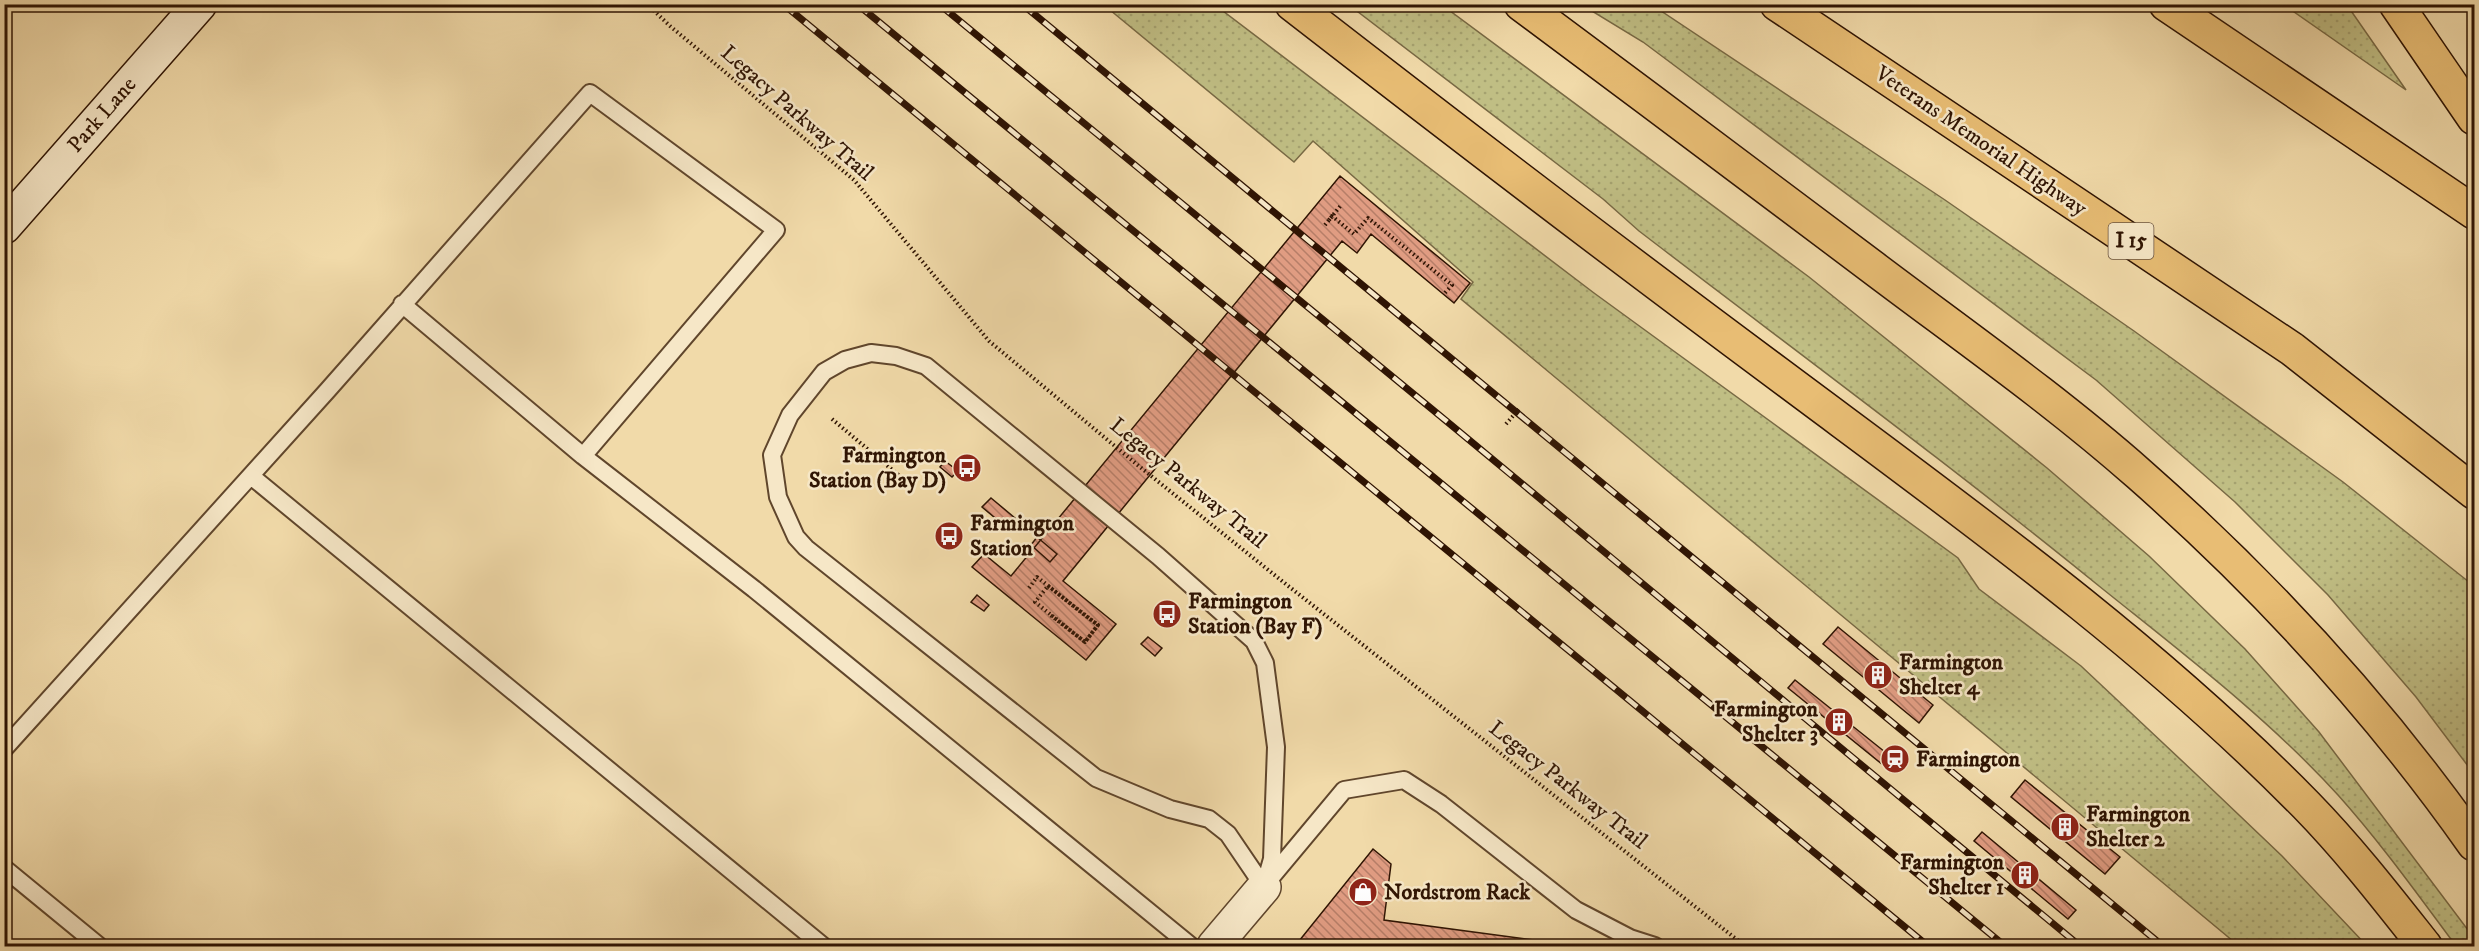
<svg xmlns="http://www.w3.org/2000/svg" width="2479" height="951" viewBox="0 0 2479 951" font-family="'IM FELL DW Pica',serif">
  <defs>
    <pattern id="grass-dots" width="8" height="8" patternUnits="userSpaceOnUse" patternTransform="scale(1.5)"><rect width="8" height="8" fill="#c0be84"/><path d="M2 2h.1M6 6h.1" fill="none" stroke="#a5a270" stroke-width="1.8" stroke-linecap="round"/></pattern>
    <pattern id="building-back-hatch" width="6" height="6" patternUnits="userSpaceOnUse" patternTransform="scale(1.5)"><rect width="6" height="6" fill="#e09c82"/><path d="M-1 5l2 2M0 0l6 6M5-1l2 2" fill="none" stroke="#b67e68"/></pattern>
  </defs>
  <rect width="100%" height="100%" fill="#f1daa9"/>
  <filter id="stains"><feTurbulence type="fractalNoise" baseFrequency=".00333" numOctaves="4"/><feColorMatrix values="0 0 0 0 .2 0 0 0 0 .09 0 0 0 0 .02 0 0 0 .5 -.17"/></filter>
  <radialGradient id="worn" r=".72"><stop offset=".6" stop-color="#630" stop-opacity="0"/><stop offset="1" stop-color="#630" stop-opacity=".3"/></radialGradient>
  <path fill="url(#grass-dots)" stroke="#786944" stroke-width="1.5" d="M2328,4L2347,5L2406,90L2284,5Z
    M1104,5H1215L1594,293L1958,558L1979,589L2081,666L2197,775L2282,856L2367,946H2239L1461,299L1473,282L1313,141L1294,162Z
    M1349,5H1442L1809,277L2047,468L2149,556L2245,649L2319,732L2474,938V946H2456C2418,895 2381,843 2338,795C2267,717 2181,652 2099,586C1949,464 1793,349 1639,231L1603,199Z
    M1582,5H1652L1945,200L2134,331L2343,482L2474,586V774L2416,697L2328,595L2235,502L2096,380L1643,42Z"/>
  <path fill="url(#building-back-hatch)" stroke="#2f1403" stroke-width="1.5" d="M1340,176L1470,283L1454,303L1371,234L1357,253L1342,241L1063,581L1116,624L1086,660L972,567L984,554L1011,576Z
    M945,461L958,471L952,477L940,467Z
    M991,498L1015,518L1007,528L982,507Z
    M1037,537L1057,554L1050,562L1031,545Z
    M977,595L989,605L984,611L971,602Z
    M1838,627L1933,705L1919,723L1823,644Z
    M1148,637L1162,648L1155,656L1141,644Z
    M1795,680L1890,756L1883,765L1788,688Z
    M2025,780L2120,857L2105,874L2011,797Z
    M1982,832L2076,910L2068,919L1974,841Z
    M1373,849L1391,864L1384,920L1534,940L1541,946H1295Z"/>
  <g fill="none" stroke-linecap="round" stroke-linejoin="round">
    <g stroke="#60462c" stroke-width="20">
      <path id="service" d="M402,304L583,456L754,589L1191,946
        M871,353L896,356L926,366L1158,556L1254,641L1265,663L1276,747L1272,859L1264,887L1228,834L1209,819L1170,809L1096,778L806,548L796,537L778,497L772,455L790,415L824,372L845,360Z
        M251,476L823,946
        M4,749L327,391L590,93L776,230L583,456
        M4,868L99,946
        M1268,881L1344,790L1404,780L1441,804L1576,910L1630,938L1655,946"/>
    </g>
    <g stroke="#60462c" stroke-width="36">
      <path id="minor" d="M1214,946L1264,887"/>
    </g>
    <g stroke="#2f1403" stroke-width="36">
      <path id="secondary" d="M4,227L200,4"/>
    </g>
    <g stroke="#2f1403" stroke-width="36">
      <path id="motorway" d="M1292,4C1453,129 1614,252 1777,373C1959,509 2146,642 2306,805C2349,849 2387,898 2425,946
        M1521,4C1638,91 1754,178 1871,266C1961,334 2054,399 2139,474C2264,584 2378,708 2474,844
        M1777,4L2292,349L2474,492
        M2166,4L2474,212
        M2396,4L2474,118"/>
    </g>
    <path stroke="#2f1403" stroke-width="4" stroke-dasharray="1.5 3" stroke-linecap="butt" d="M647,4L670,26L854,180L989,341L1140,467L1287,585L1745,946
      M1329,220L1332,216L1354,234L1368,218L1452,285L1444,294
      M1325,225L1342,204
      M832,419L909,484
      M1506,424L1519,409
      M1029,588L1037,577C1058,593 1077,610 1098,625L1085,642L1035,602L1048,586L1098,625L1085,642L1049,614"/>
    <use href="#service" stroke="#f6e7c7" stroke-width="16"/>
    <use href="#minor" stroke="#f6e7c7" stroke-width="33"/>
    <use href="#secondary" stroke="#f6e7c7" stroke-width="33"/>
    <use href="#motorway" stroke="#e8bd74" stroke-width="33"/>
    <g stroke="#2f1403" stroke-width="7">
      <path id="rail" d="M783,4L1928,946
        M857,4L2005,946
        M939,4L1433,410L2080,946
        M1022,4L2163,946"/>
    </g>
    <use href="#rail" stroke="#f6e7c7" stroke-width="4.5" stroke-dasharray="14" stroke-linecap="butt"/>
  </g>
  <defs>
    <g id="bus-disc" transform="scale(1.5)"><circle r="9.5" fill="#8f2418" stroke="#f6e7c7"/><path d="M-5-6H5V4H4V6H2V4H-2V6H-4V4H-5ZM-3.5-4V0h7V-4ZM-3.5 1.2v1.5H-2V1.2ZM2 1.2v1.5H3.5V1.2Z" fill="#fff"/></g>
    <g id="building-disc" transform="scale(1.5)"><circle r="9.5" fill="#8f2418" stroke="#f6e7c7"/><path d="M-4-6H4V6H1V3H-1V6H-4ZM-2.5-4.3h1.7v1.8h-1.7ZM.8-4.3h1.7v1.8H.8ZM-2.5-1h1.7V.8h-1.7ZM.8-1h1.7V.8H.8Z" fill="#fff"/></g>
    <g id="station-disc" transform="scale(1.5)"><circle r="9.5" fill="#8f2418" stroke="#f6e7c7"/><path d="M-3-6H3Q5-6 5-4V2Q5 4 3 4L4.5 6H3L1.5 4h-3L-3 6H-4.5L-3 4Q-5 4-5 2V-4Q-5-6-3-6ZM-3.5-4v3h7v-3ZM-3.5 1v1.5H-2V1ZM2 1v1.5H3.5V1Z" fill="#fff"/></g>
    <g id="shop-disc" transform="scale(1.5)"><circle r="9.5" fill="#8f2418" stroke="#f6e7c7"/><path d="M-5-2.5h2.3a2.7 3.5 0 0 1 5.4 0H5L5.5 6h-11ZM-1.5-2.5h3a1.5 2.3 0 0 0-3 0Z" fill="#fff"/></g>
  </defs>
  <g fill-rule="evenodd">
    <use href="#bus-disc" x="967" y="468"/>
    <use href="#bus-disc" x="949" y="536"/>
    <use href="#bus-disc" x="1167" y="614"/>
    <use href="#building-disc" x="1878" y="675"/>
    <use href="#building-disc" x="1839" y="722"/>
    <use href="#station-disc" x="1895" y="759"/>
    <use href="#building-disc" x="2065" y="827"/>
    <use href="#building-disc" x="2025" y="875"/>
    <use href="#shop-disc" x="1363" y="892"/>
  </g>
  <g text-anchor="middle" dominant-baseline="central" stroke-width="5" stroke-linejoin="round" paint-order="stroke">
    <rect fill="#f6e7c7" stroke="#6b533e" stroke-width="1.5" x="2108.5" y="223" width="45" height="36" rx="4.5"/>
    <g font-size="21" font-weight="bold" fill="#2f1403">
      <text x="2131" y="241">I 15</text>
    </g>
    <g font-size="22" fill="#2f1403" stroke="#f6e7c7">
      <text transform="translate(797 113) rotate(41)">Legacy Parkway Trail</text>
      <text transform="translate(102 115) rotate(-49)">Park Lane</text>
      <text transform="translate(1981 141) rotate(34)">Veterans Memorial Highway</text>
      <text transform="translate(1188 483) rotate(39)">Legacy Parkway Trail</text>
      <text transform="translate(1568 785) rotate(38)">Legacy Parkway Trail</text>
    </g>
    <g font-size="22" font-weight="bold" fill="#2f1403" stroke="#f6e7c7" text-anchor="start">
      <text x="946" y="455" text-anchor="end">Farmington<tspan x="946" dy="25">Station (Bay D)</tspan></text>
      <text x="970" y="523">Farmington<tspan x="970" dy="25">Station</tspan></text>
      <text x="1188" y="601">Farmington<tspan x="1188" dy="25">Station (Bay F)</tspan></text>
      <text x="1899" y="662">Farmington<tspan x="1899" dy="25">Shelter 4</tspan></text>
      <text x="1818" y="709" text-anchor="end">Farmington<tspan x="1818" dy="25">Shelter 3</tspan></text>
      <text x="1916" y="759">Farmington</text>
      <text x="2086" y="814">Farmington<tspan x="2086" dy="25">Shelter 2</tspan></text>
      <text x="2004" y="862" text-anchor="end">Farmington<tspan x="2004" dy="25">Shelter 1</tspan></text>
      <text x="1384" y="892">Nordstrom Rack</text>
    </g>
  </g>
  <rect width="2479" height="951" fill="none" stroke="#f1daa9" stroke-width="24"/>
  <rect x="6" y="6" width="2467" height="939" fill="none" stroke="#2f1403" stroke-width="3"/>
  <rect x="12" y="12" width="2455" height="927" fill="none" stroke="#2f1403" stroke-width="1.5"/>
  <rect width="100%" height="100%" filter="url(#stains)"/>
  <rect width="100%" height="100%" fill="url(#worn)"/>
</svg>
